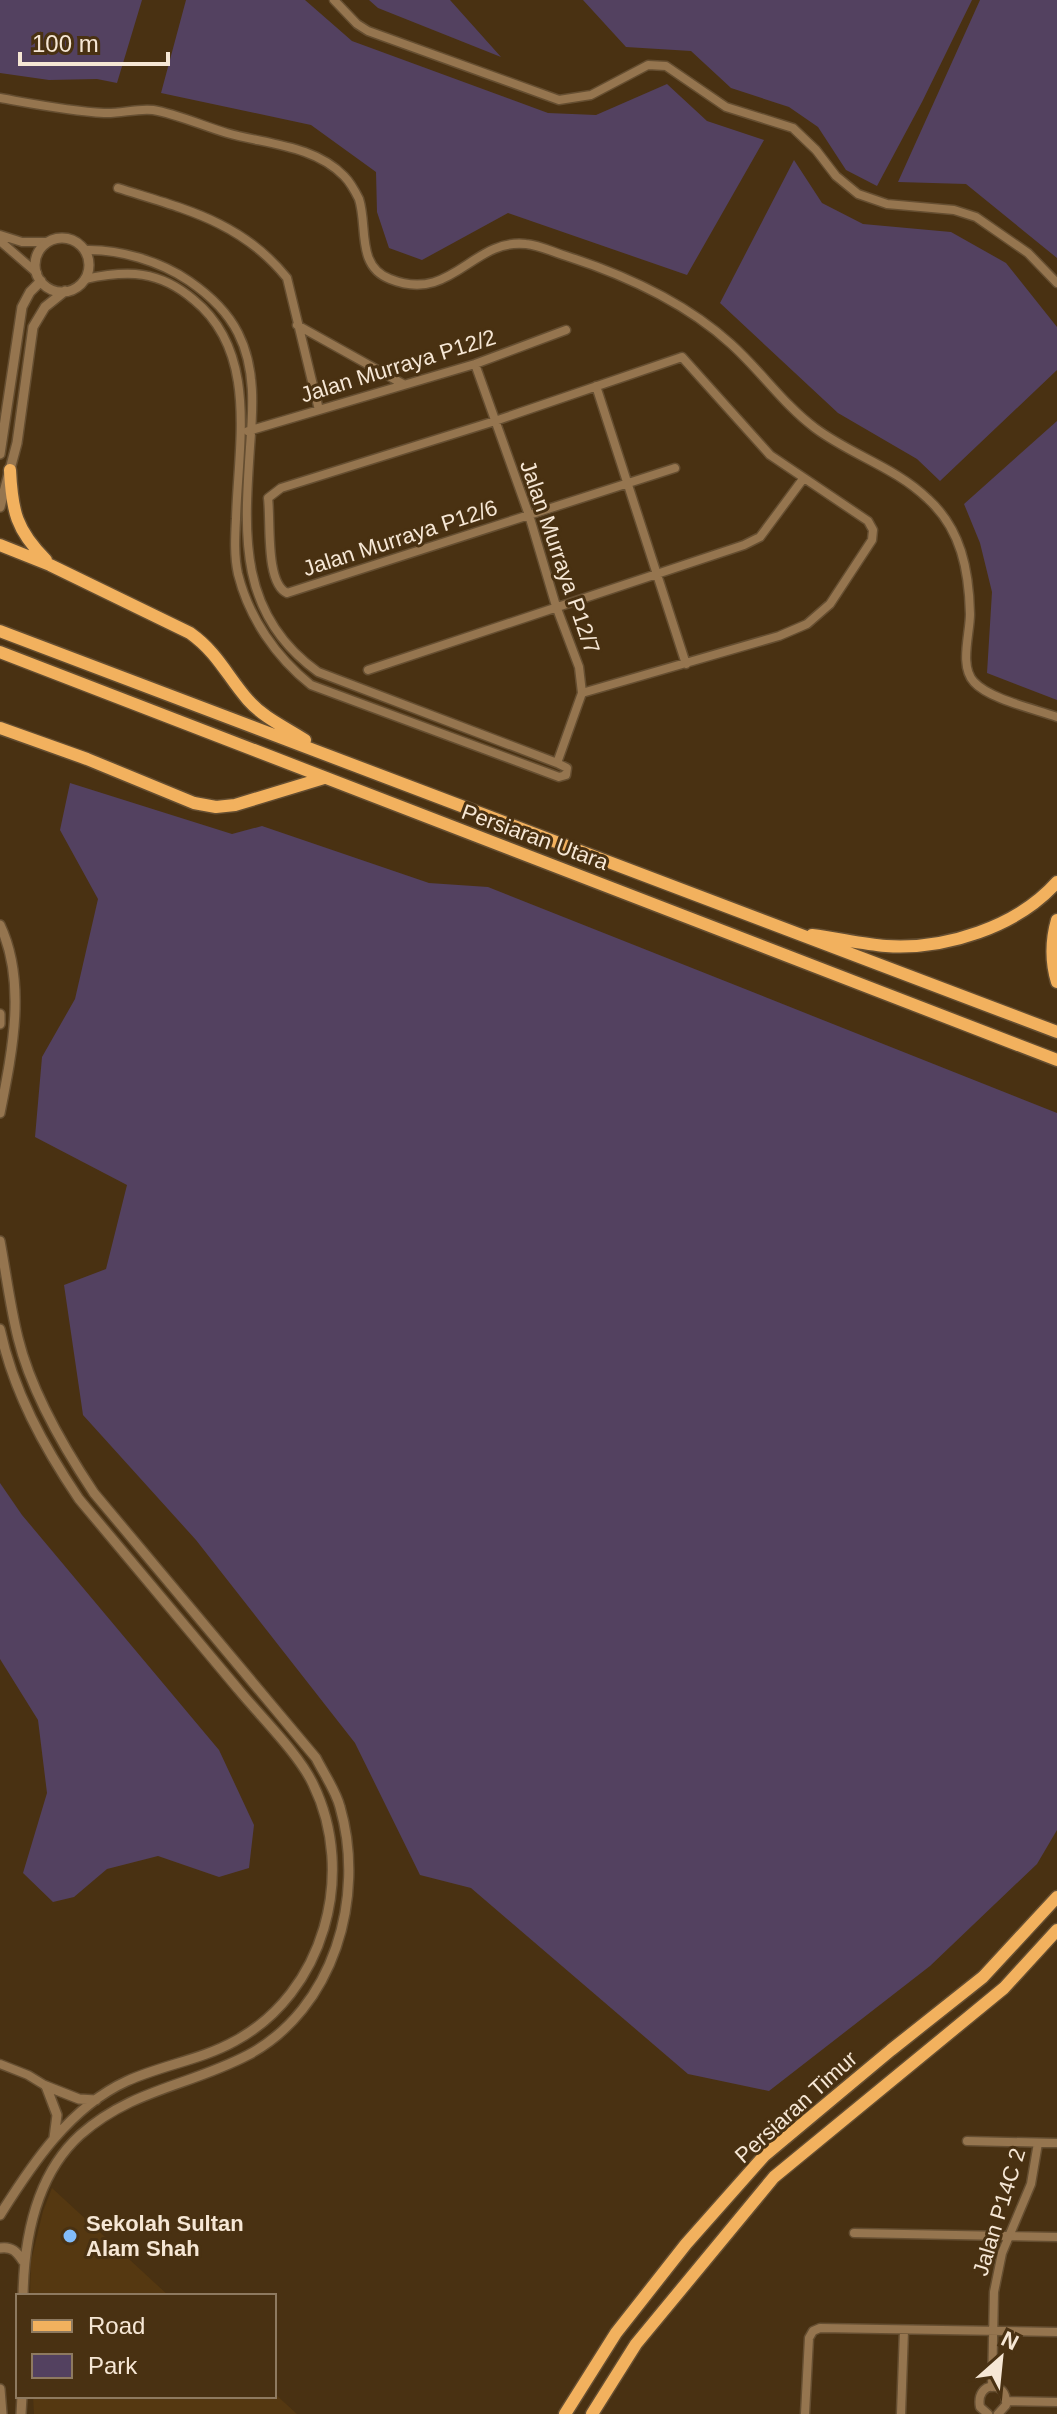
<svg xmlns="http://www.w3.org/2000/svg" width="1057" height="2414" viewBox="0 0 1057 2414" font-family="Arial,sans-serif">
  <rect width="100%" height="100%" fill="#493112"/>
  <path fill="#553811" d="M52,2188L169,2296H30L31,2261L43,2211Z
    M274,2393L297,2414H34L33,2396H274Z"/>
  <path fill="#534160" d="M0,0H142L117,83L97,79L49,80L0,73Z
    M186,0H305L352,41L548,113L596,115L667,84L707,121L764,140L687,275L508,213L422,260L389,248L377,212L376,172L311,125L161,93Z
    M369,0H450L501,57L378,8Z
    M583,0H972L922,102L877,186L846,170L818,127L789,107L731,88L691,51L626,47Z
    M980,0H1057V258L966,184L898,182Z
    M794,160L822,203L863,224L951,232L1006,263L1057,327V370L940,481L917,459L838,413L720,303Z
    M1057,421V700L987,673L992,592L980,543L964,504Z
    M70,783L232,834L262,826L429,883L488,887L1057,1113V1830L1037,1864L930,1966L769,2091L688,2074L471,1888L420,1875L355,1743L196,1540L83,1415L64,1285L106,1269L127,1185L35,1137L42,1057L75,999L98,899L60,830Z
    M0,1483L22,1515L219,1750L254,1825L249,1868L219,1877L158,1856L107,1869L74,1897L53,1902L23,1873L47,1793L38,1720L0,1659Z"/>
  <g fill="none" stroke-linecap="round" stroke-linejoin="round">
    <g stroke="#654e31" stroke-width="11">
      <path id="minor" d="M334,0L357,24L368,31L559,100L591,95L648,65L666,66L726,107L793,128L816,150L836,176L858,194L887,204L954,210L976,217L1028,253L1057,283
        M0,98C34,104 69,111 104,113C120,114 137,108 153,110C177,114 203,126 227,133C265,144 314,145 344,176C349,181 356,193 359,199C368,227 356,266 390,279C452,304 472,238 526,244C539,245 553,252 566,256C625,275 685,302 731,344C761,371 783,404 815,428C851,455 895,467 928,499C961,529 969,570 970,614C970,634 959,666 974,682C989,699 1035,709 1057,717
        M118,188C184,209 241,221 287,278L319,410
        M0,235L22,242H47
        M0,241L37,273
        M85,250C119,249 160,261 189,281C208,294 227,311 238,333C256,368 253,409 250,447C244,535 238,615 318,672L557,763L567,768L566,775L559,777L311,685C276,657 249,618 238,574C234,556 235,537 236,519C238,445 259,353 194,300C159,270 128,270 85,279
        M297,325L403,384
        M475,364L529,515L556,606L579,667L582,693L557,763
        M596,386L686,664
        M248,431L475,364L566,330
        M368,670L744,545L760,537L803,479
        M582,693L779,636L807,624L830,604L872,540L873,530L868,521L770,455L682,357L495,421L281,488L268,498C271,521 265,583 287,593L675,468
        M0,2064L28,2075L46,2086
        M967,2141L1057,2143
        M854,2233L1057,2237
        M992,2387L994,2292L1002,2253L1031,2184L1038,2143
        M1007,2401L1057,2402
        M805,2414L809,2338L813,2331L820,2328L1057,2332
        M901,2414L904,2330
        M988,2414L980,2407C975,2381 1008,2379 1006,2405L998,2414"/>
    </g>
    <g stroke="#654e31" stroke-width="12">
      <path id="tertiary" d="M35 265a27 27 0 1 1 54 0a27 27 0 1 1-54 0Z
        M0,454L22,307L30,292L41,281
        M0,507L17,443L33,327L45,307L65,291
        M0,925C27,982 12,1053 0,1113
        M0,1014V1024
        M0,1241C6,1273 10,1306 18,1338C31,1391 64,1448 94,1493L316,1758C324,1774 336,1791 340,1807C366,1897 334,2009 248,2055C189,2086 132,2089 80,2135C35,2176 24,2239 23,2296
        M0,1329C13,1391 44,1447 79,1499C132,1563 185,1626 238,1689C260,1716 299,1754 313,1784C357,1874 324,1993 235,2041C201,2060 162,2065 127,2081C70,2107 32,2164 0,2215
        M46,2086L57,2115L54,2138
        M46,2086L79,2099L96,2100
        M0,2248C12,2246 17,2252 23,2261
        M0,2389L2,2414
        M21,2414L22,2396"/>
    </g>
    <g stroke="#654e31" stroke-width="15">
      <path id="primary" d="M10,470C12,511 16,530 46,560
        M0,545L50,565L190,633C218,653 227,676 248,700C264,718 285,727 305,740
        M0,631L1057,1032
        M0,652L1057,1060
        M0,728L87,759L194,803L216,807L235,805L324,778
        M1057,920C1051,941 1051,962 1057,982
        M812,935C837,938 862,944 886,946C945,950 1017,927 1057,882
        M565,2414L616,2333L686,2244L764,2156L891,2050L983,1977L1057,1897
        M592,2414L636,2344L774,2177L1004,1988L1057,1930"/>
    </g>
    <use href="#minor" stroke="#95754f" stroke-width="8"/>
    <use href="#tertiary" stroke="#95754f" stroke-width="9"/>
    <use href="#primary" stroke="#f2b15e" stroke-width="12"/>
  </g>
  <circle fill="#82bcfa" stroke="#493112" stroke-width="3" cx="70" cy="2236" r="8"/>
  <g text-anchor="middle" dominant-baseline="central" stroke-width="6" stroke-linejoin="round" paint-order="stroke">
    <g font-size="22" fill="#f6e7d5" stroke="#493112">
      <text transform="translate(398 366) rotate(-17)">Jalan Murraya P12/2</text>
      <text transform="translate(400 538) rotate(-18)">Jalan Murraya P12/6</text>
      <text transform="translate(560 557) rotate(71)">Jalan Murraya P12/7</text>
      <text transform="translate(535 837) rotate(20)">Persiaran Utara</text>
      <text transform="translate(796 2107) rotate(-42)">Persiaran Timur</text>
      <text transform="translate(999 2212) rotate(-73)">Jalan P14C 2</text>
    </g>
    <g font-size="22" font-weight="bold" fill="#f6e7d5" stroke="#493112" text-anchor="start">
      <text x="86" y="2223">Sekolah Sultan<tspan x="86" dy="25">Alam Shah</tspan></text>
    </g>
  </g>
  <rect x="16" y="2294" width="260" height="104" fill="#493112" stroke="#8e7a60" stroke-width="2"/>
  <rect x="32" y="2320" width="40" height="12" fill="#f2b15e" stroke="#8e7a60" stroke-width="2"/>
  <text x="88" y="2334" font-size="24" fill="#f6e7d5">Road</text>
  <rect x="32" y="2354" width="40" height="24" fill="#534160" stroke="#8e7a60" stroke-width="2"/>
  <text x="88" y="2374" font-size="24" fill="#f6e7d5">Park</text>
  <g transform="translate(1001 2358) rotate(27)" stroke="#493112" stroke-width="6" paint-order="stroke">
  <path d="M0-6L14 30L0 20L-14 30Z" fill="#f6e7d5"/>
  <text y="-12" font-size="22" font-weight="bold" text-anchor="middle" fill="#f6e7d5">N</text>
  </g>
  <path d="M20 52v12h148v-12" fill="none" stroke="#f6e7d5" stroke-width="4"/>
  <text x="32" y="52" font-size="24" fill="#f6e7d5" stroke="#493112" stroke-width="6" paint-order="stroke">100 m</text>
</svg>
